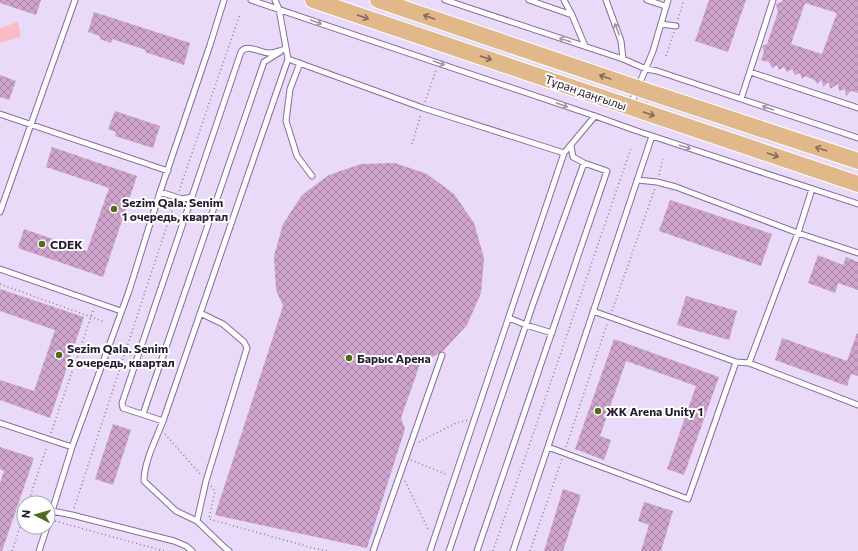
<svg xmlns="http://www.w3.org/2000/svg" width="858" height="551" viewBox="0 0 858 551" font-family="Commissioner,sans-serif">
  <defs>
    <pattern id="building-cross-hatch" width="8" height="8" patternUnits="userSpaceOnUse"><rect width="8" height="8" fill="#cea3cc"/><path d="M0 0l8 8M0 8l8-8" fill="none" stroke="#a784a6"/></pattern>
  </defs>
  <rect width="100%" height="100%" fill="#e9dafa"/>
  <path fill="#fabbc6" d="M18,22L21,37L0,43V28Z"/>
  <path fill="url(#building-cross-hatch)" fill-rule="evenodd" d="M0,0H41L36,15L0,3Z
    M709,0H746L728,52L695,41Z
    M783,0H858V93L851,91L846,96L845,89L839,91L838,84L830,89L829,82L823,87L822,80L817,84L815,80L805,76L802,79L800,73L795,75L792,69L787,72L784,67L779,70L777,65L772,68L769,62L761,60L764,52L762,46L767,44L778,12L776,4L782,2ZM805,3L837,13L822,54L791,44Z
    M94,12L190,43L184,65L145,52L146,50L112,39L111,43L100,39V36L88,32Z
    M0,75L16,81L9,100L0,97Z
    M115,111L160,126L153,148L115,136L116,132L108,129Z
    M52,147L137,176L103,277L18,248L24,229L87,251L109,188L46,167Z
    M395,163L427,174L454,194L474,223L484,258L481,293L467,325L443,351L440,352L438,354L420,364L401,418L405,429L367,548L215,515L283,306L276,290L274,256L283,224L302,195L329,175L361,164Z
    M670,200L772,234L761,266L659,231Z
    M818,255L843,265L846,257L858,262V290L838,283L835,293L808,283Z
    M0,289L84,317L50,418L0,400V380L34,391L55,330L0,311Z
    M686,296L737,311L729,340L677,325Z
    M857,333H858V376L851,374L847,386L775,360L782,338L847,361Z
    M614,339L719,377L684,475L667,469L696,386L626,361L600,436L611,440L604,460L575,449Z
    M113,424L131,430L113,485L95,479Z
    M0,447L34,458L2,551H0V483L4,471L0,469Z
    M563,489L581,495L563,551H544Z
    M644,502L673,511L661,551H641L649,525L638,521Z"/>
  <g fill="none" stroke-linecap="round" stroke-linejoin="round">
    <g stroke="#856d9c" stroke-width="7">
      <path id="service" d="M251,0L595,116L637,131L858,204
        M275,0L279,9L288,59L423,108L564,153L595,116
        M445,0L623,59L646,69L657,71L858,138
        M529,0L572,15L585,46
        M564,0L572,15
        M606,0L621,41L623,59
        M647,0L665,6
        M661,24L676,26
        M300,63L290,89L286,121L297,156L312,176
        M750,72L858,108
        M741,99L773,0
        M631,104L653,51L668,0
        M0,114L168,171
        M637,180L657,182L676,187L798,233L858,253
        M812,189L798,233L749,363L858,405
        M160,192L182,199L192,197
        M0,212L75,0
        M0,269L121,311
        M509,318L526,325L552,333
        M736,362L749,363
        M143,414L264,62L280,52
        M163,421L123,408L122,403L241,52C247,43 260,53 269,53C275,53 281,50 286,49
        M0,423L72,447
        M548,447L688,499L736,362L593,311
        M52,511L72,515L174,541L186,546L192,551
        M197,521L206,481L247,348L244,342L223,324L200,313
        M48,524L72,447L129,291L160,192L210,45L224,0
        M39,551L47,527
        M229,551L224,547L197,521L176,511L144,481C144,462 156,439 163,421L288,59
        M373,551L442,355
        M430,551L564,153
        M449,551L533,304L584,163
        M477,551L607,171L584,163L573,157L571,146
        M513,551L652,136"/>
    </g>
    <g stroke="#fff" stroke-width="18">
      <path id="primary" d="M313,0L858,184
        M378,0L649,92L858,161"/>
    </g>
    <path stroke="#877b94" stroke-width="1.5" stroke-dasharray="1 3" stroke-linecap="butt" d="M678,19L684,0
      M666,56L674,32
      M425,102L436,70
      M412,144L421,114
      M659,175L663,159
      M179,191L240,14
      M0,284L105,322
      M612,311L655,188
      M51,433L94,308
      M165,434L201,475
      M419,442L456,423L468,420
      M566,447L607,324
      M411,460L448,475
      M405,481L429,531
      M211,486L215,491L209,519L313,548L328,551
      M28,503L47,446
      M74,508L174,204
      M55,521L164,551
      M12,551L24,515
      M493,551L631,148
      M530,551L562,459"/>
    <use href="#service" stroke="#fff" stroke-width="5"/>
    <use href="#primary" stroke="#e0b88a" stroke-width="16"/>
  </g>
  <defs><path id="oneway-shaft" d="M-6 0H5M1.5-3L5.5 0L1.5 3" fill="none" stroke-width="1.6" stroke-linecap="round" stroke-linejoin="round"/></defs>
  <g stroke="#826a5c">
    <use href="#oneway-shaft" transform="translate(363 17) rotate(19)"/>
    <use href="#oneway-shaft" transform="translate(429 17) rotate(-161)"/>
    <use href="#oneway-shaft" transform="translate(486 58) rotate(19)"/>
    <use href="#oneway-shaft" transform="translate(605 77) rotate(-161)"/>
    <use href="#oneway-shaft" transform="translate(649 114) rotate(19)"/>
    <use href="#oneway-shaft" transform="translate(821 149) rotate(-162)"/>
    <use href="#oneway-shaft" transform="translate(773 155) rotate(19)"/>
  </g>
  <g stroke="#9c98a1">
    <use href="#oneway-shaft" transform="translate(316 22) rotate(19)"/>
    <use href="#oneway-shaft" transform="translate(617 29) rotate(-111)"/>
    <use href="#oneway-shaft" transform="translate(565 40) rotate(-162)"/>
    <use href="#oneway-shaft" transform="translate(439 63) rotate(19)"/>
    <use href="#oneway-shaft" transform="translate(562 105) rotate(19)"/>
    <use href="#oneway-shaft" transform="translate(768 108) rotate(-161)"/>
    <use href="#oneway-shaft" transform="translate(685 147) rotate(18)"/>
  </g>
  <g fill="#506b1e" stroke="#fff" stroke-width="1.5">
    <circle cx="114" cy="209" r="4"/>
    <circle cx="42" cy="244" r="4"/>
    <circle cx="59" cy="355" r="4"/>
    <circle cx="349" cy="358" r="4"/>
    <circle cx="598" cy="411" r="4"/>
  </g>
  <g text-anchor="middle" dominant-baseline="central" stroke-width="4" stroke-linejoin="round" paint-order="stroke">
    <g font-size="12" fill="#241b2e" stroke="#fff">
      <text transform="translate(586 92) rotate(19)">Тұран даңғылы</text>
    </g>
    <g font-size="12" font-weight="bold" fill="#241b2e" stroke="#fff" text-anchor="start">
      <text x="122" y="202">Sezim Qala. Senim<tspan x="122" dy="14">1 очередь, квартал</tspan></text>
      <text x="50" y="244">CDEK</text>
      <text x="67" y="348">Sezim Qala. Senim<tspan x="67" dy="14">2 очередь, квартал</tspan></text>
      <text x="357" y="358">Барыс Арена</text>
      <text x="606" y="411">ЖК Arena Unity 1</text>
    </g>
  </g>
  <g transform="translate(36 515) rotate(276)"><circle r="19" fill="#ffffff" stroke="#a7a4ab"/>
  <path d="M0-3L7 15L0 10L-7 15Z" fill="#506b1e"/>
  <text y="-6" font-size="11" font-weight="bold" text-anchor="middle" fill="#241b2e">N</text>
  </g>
</svg>
